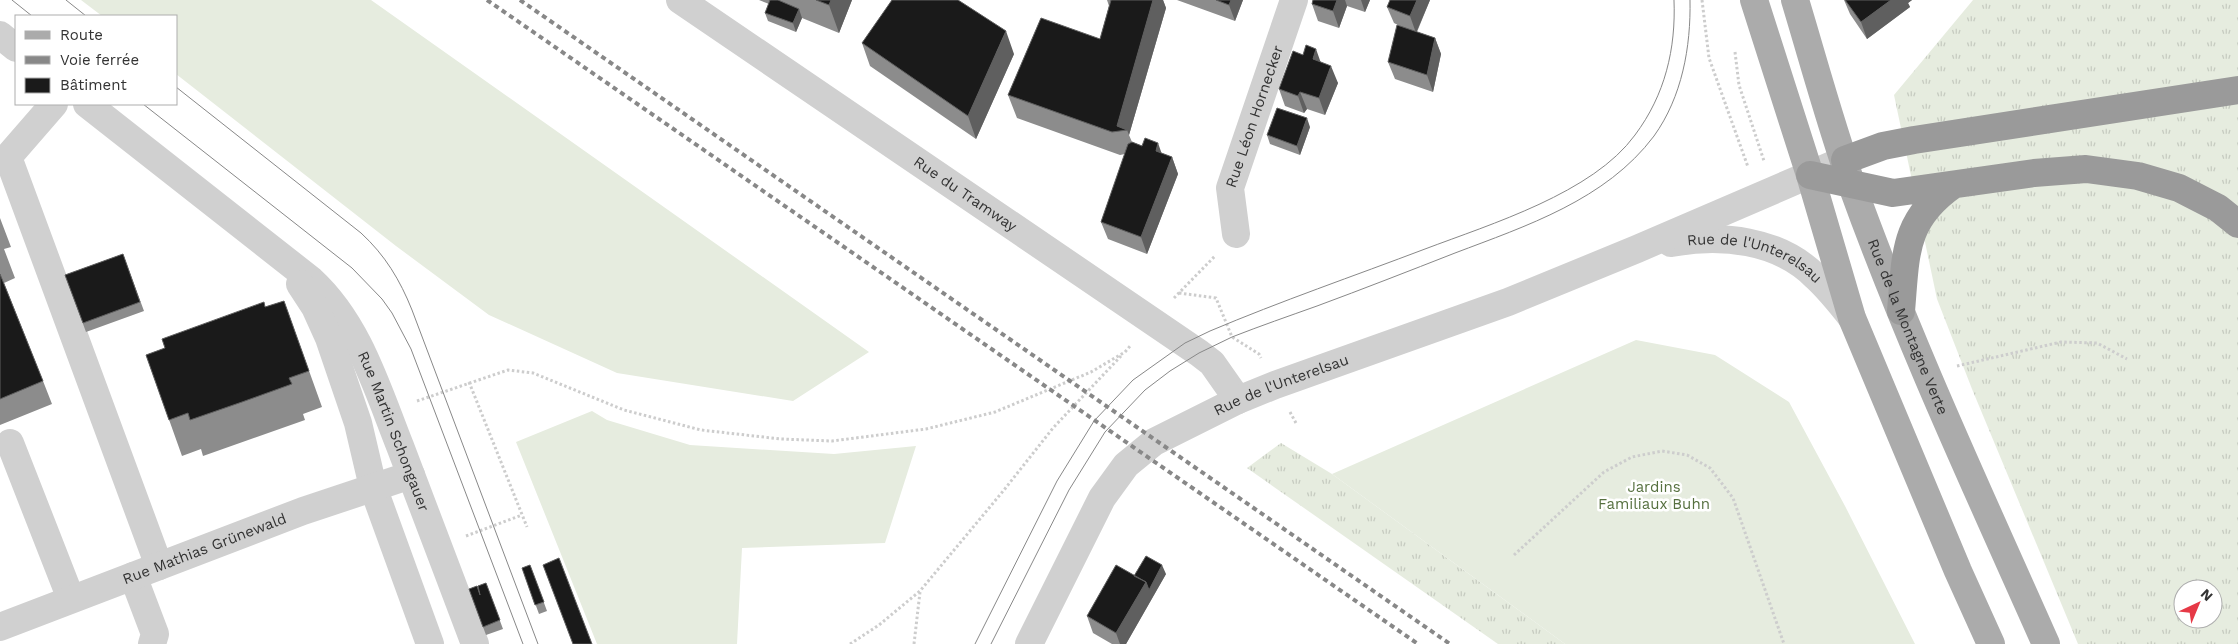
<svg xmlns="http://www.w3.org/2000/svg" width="2238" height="644" viewBox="0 0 2238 644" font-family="'Work Sans',sans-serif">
  <defs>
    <pattern id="grass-tufts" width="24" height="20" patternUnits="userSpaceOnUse" patternTransform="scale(1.25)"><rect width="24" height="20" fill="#e6ecdf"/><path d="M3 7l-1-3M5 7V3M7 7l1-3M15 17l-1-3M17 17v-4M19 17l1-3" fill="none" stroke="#c6cbc0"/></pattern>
  </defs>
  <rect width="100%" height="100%" fill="#fff"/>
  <path fill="url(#grass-tufts)" fill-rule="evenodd" d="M1973,0H2238V644H2078L1972,389L1937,299L1894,95ZM2183,589H2213V619H2183Z
    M1281,443L1332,474L1565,644H1498L1247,468Z"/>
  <path fill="#e6ecdf" d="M81,0H371L869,352L793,401L617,373L489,315L396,246L176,74V16H102Z
    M1636,340L1715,355L1789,402L1845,506L1915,644H1565L1332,474Z
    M592,411L607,420L690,445L834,454L916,446L885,543L742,548L737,644H597L516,442Z"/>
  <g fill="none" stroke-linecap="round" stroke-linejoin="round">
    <path stroke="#cdcdcd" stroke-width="3" stroke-dasharray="2.5 2.5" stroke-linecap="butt" d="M1702,0L1709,58L1748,167
      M1735,52L1739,85L1764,161
      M1179,293L1216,298L1232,337L1259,354L1261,358
      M1174,298L1215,256
      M1957,366L2061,342L2097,343L2127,359
      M469,382L527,527
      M417,401L508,370L533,373L624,410L701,430L781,439L832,441L926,429L995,412L1091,372L1125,352L1131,345
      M1290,412L1297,425
      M466,536L522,515
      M1514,555L1604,472L1632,457L1662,451L1687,455L1710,468L1733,498L1784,644
      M850,644L879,625L920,591L1004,490L1053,428L1121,356
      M914,644L920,592"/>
    <g stroke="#d0d0d0" stroke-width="28">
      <path id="s1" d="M680,0L1199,353L1212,363L1238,400"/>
      <path d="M0,35L16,48"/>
      <path d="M54,104L8,157L159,566"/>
      <path id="s2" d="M87,104L311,280C358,323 377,388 400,446C425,511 450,578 475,644"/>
      <path id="s3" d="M1236,234L1230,188L1294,0"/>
      <path id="s4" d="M1671,243C1721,234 1778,239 1816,277C1829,289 1841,304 1852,318"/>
      <path d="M300,284L315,307L329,338L358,423L373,487L430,644"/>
      <path d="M10,443L71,599"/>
      <path d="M133,576L155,634L152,644"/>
      <path id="s5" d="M0,627L303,511L411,475"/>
      <path id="s6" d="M1029,644L1102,498L1126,465L1154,442L1238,400L1275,385L1508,302L1637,249L1832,165"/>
    </g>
    <g stroke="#ababab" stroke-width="28">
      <path d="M1754,0L1810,175L1852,318L1958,571L1991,644"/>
      <path id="s7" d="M1795,0C1814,63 1831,126 1853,188C1909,343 1979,493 2046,644"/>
    </g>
    <path stroke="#9a9a9a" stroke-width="28" d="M1845,160L1883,146L1914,140L2238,90
      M1810,175L1893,193L2034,173L2086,169L2138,176L2179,188L2218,208L2238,224
      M1901,311C1906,254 1903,220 1953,185"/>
    <path stroke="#888" stroke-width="1" d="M12,0L32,16
      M66,0L86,16
      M176,87L361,233C385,255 400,280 412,310L538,644
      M143,104L352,268L382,299L392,313L411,349L523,644
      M975,644L1057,481L1094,421L1133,380L1185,343L1210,331C1281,301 1354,276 1425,249C1491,224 1593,193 1635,135C1665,95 1676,49 1674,0
      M991,644L1069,490L1105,432L1145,390L1170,371L1199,353L1232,337C1260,326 1289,316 1317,306C1363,289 1409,271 1455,253C1526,226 1606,200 1654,136C1682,97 1691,47 1690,0"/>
    <path stroke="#888" stroke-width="4" stroke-dasharray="5 4" stroke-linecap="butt" d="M487,0L1418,644
      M520,0L1450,644"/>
  </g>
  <path fill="#8c8c8c" d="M759,0H852L839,33L802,18L796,32L768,21L765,13L769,4Z
    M1107,0H1163L1166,8L1129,135L1132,142L1172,157L1178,174L1147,254L1108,239L1101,222L1125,154L1120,155L1017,118L1008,95L1100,39L1109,6Z
    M1177,0H1243L1235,21Z
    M1313,0H1370L1365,12L1347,6L1339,28L1318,21L1312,4Z
    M1430,0L1417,32L1435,38L1441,54L1433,92L1395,79L1388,62L1400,26L1394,23L1387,7Z
    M1844,0H1912L1908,3L1910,7L1867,39L1850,14Z
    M862,43L1014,54L976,139L870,66Z
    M1321,62L1338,83L1325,115L1307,109L1304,113L1285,106L1279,89Z
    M1310,127L1300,155L1270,144L1267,135Z
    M0,218L11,247L4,249L15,278L4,283L43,381L52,404L0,425Z
    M123,254L144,311L86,332L65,275Z
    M284,301L322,407L303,414L305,420L203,456L201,449L182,456L146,355L165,348L265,307Z
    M530,565L547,611L539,614L522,568Z
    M1166,574L1126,644H1112L1093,633L1087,616L1134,576Z
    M486,583L503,629L486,635L469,589Z"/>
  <path fill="#5f5f5f" d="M831,0H852L839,33L829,5Z
    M1153,0H1163L1166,8L1129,135L1127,130L1117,126Z
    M1231,0H1243L1235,21L1229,5Z
    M1337,0H1345L1347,6L1339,28L1333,11Z
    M1361,0H1370L1365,12Z
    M1417,0H1430L1416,33L1410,16Z
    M1891,0H1912L1908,3L1910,7L1867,39L1861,22Z
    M799,9L802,18L796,32L793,23Z
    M1006,31L1014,54L976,139L968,116Z
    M1435,38L1441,54L1433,92L1427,75Z
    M1316,49L1322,66L1313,59Z
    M1331,66L1338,83L1325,115L1319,98Z
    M1300,92L1307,109L1304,113L1298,96Z
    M1307,118L1310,127L1300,155L1297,146Z
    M1158,143L1164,160L1156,151Z
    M1172,157L1178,174L1147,254L1141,237Z
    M1162,565L1166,574L1126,644H1120L1116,633L1146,582Z"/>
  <path fill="#1a1a1a" stroke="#5f5f5f" d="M770,0H778L799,9L793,23L765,13Z
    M816,0H831L829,5Z
    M892,0H958L1006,31L968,116L862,43Z
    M1111,0H1153L1117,126L1127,130L1112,132L1008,95L1041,18L1100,39Z
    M1216,0H1231L1229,5Z
    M1313,0H1337L1333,11L1312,4Z
    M1390,0H1417L1410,16L1387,7Z
    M1845,0H1891L1861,22Z
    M1397,25L1435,38L1427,75L1388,62Z
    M1306,45L1316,49L1313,59L1331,66L1319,98L1300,92L1298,96L1279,89L1293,51L1303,55Z
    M1277,108L1307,118L1297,146L1267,135Z
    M1145,138L1158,143L1156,151L1172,157L1141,237L1101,222L1128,144L1132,142L1142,146Z
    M123,254L140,302L83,323L65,275Z
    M0,274L43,381L0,399Z
    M284,301L309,371L289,378L292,384L242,402L190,420L188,413L169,420L146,355L165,348L162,339L264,302L265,307Z
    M1146,556L1162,565L1149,590L1146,582L1134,576Z
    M559,558L592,644H573L543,565Z
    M530,565L544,602L535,605L522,568Z
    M1116,565L1146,582L1116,633L1087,616Z
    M486,583L500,620L483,627L469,589L477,586L480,595L478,586Z"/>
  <g text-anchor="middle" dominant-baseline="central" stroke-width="5" stroke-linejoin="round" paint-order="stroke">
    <g font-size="15" fill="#333" stroke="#fff">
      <text stroke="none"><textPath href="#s3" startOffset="122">Rue Léon Hornecker</textPath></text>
      <text stroke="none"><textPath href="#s1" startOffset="345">Rue du Tramway</textPath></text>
      <text stroke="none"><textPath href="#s4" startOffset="88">Rue de l'Unterelsau</textPath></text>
      <text stroke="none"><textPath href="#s7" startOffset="346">Rue de la Montagne Verte</textPath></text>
      <text stroke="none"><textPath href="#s6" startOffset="380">Rue de l'Unterelsau</textPath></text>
      <text stroke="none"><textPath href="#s2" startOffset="459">Rue Martin Schongauer</textPath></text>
      <text stroke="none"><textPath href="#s5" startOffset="219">Rue Mathias Grünewald</textPath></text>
    </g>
    <g font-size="15" fill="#56703f" stroke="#fff">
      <text x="1654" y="487">Jardins<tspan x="1654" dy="17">Familiaux Buhn</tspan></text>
    </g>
  </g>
  <rect x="15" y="15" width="162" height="90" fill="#ffffff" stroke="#adadad"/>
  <rect x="25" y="31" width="25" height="8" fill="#ababab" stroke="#adadad"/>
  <text x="60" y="40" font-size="15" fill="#333333">Route</text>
  <rect x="25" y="56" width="25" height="8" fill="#888888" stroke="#adadad"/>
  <text x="60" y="65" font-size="15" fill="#333333">Voie ferrée</text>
  <rect x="25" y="78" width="25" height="15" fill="#1a1a1a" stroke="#adadad"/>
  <text x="60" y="90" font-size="15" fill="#333333">Bâtiment</text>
  <g transform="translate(2198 604) rotate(44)"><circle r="24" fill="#ffffff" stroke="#adadad"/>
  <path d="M0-4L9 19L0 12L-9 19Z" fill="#e63946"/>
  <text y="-8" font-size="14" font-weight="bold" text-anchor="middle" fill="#333333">N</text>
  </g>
</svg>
